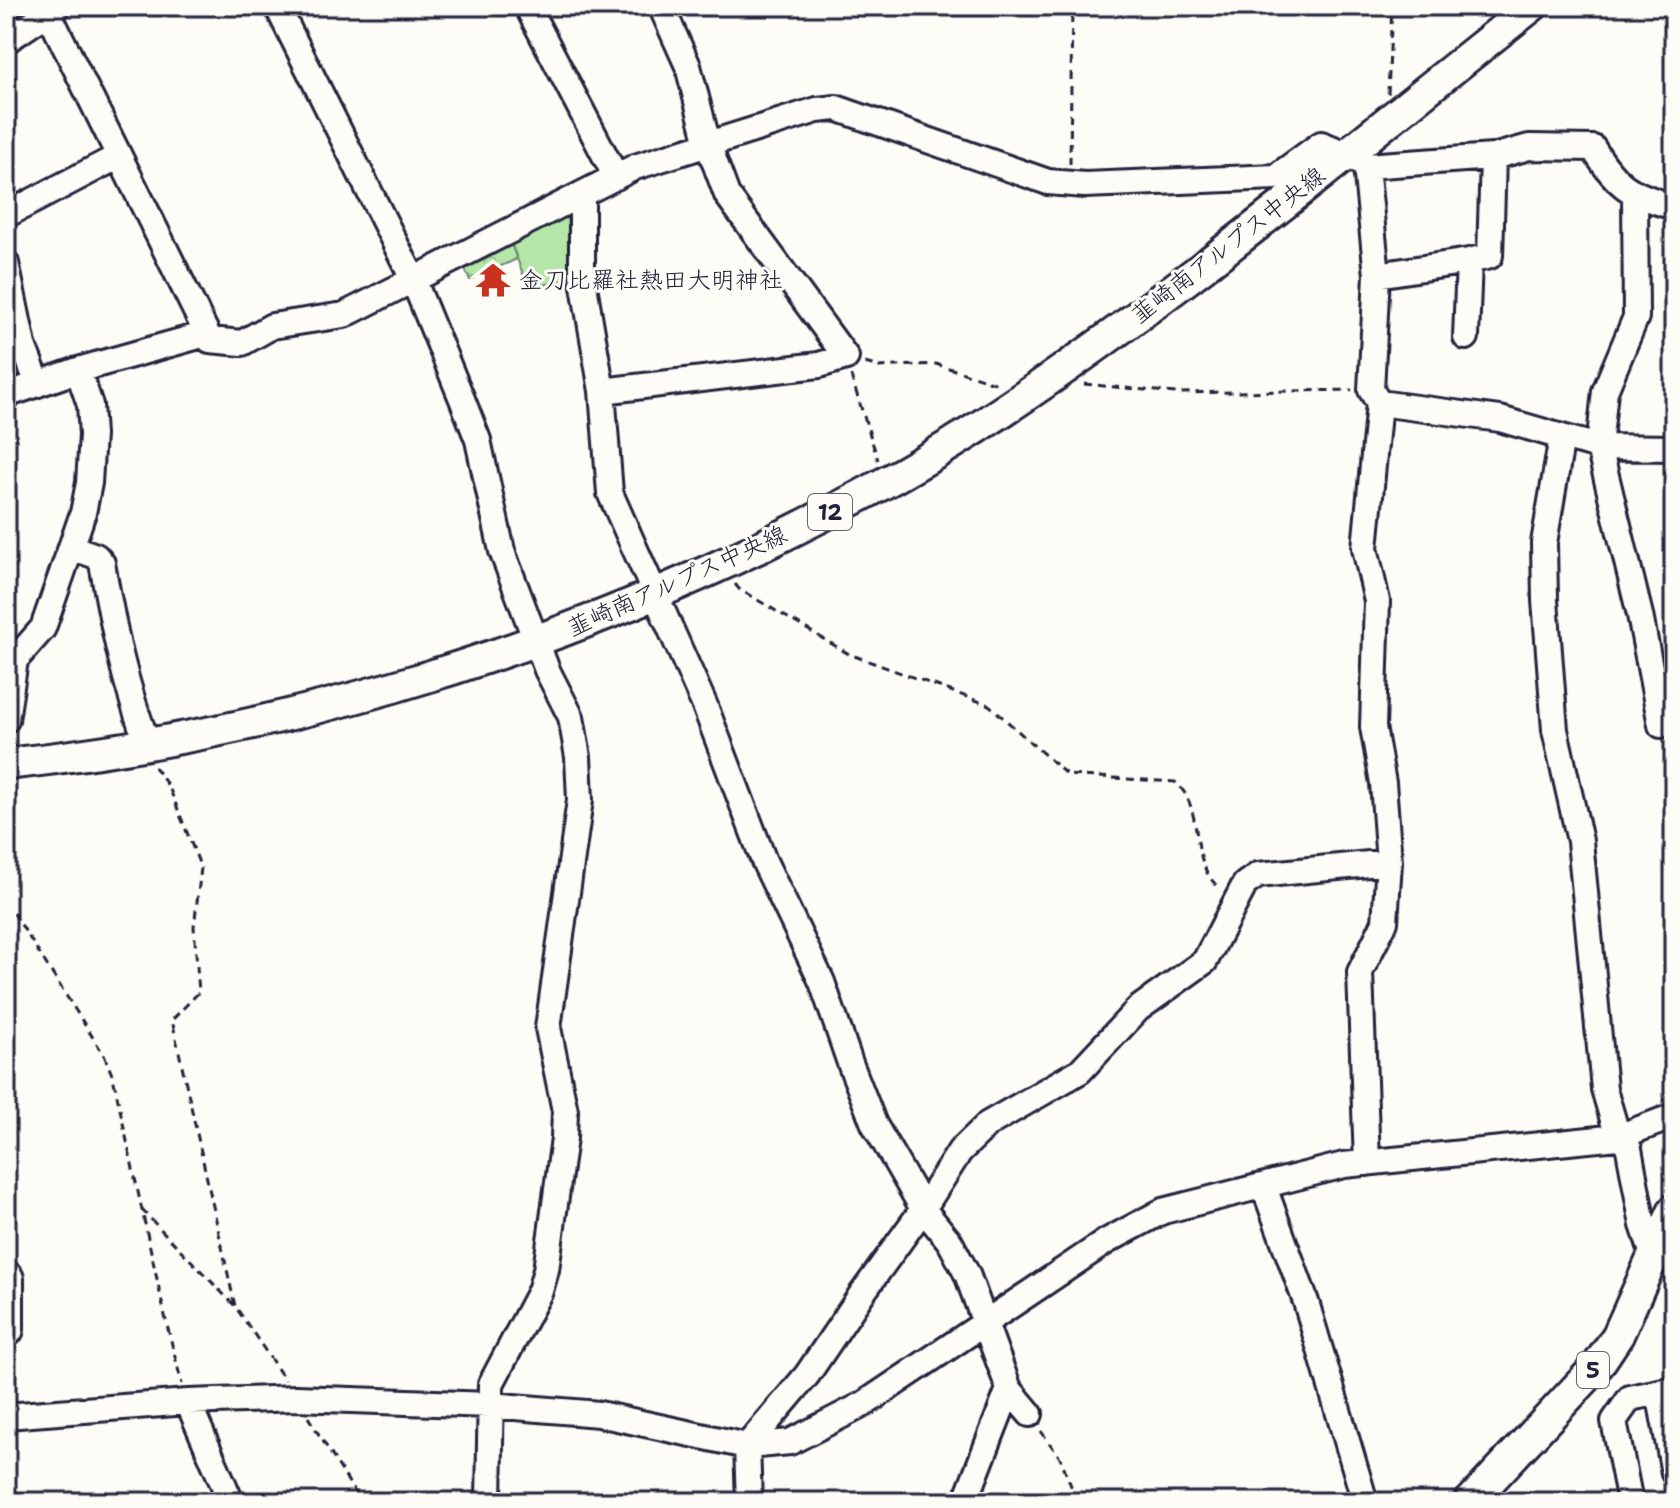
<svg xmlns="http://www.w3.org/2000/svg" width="1680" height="1508" viewBox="0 0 1680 1508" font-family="'Shantell Sans','Klee One',sans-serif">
  <defs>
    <pattern id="park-crowns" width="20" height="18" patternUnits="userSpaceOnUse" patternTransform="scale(2)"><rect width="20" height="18" fill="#b3e6a7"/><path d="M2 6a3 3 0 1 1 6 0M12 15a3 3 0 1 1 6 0" fill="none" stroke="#9ac591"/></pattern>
  </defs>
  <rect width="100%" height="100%" fill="#fdfcf7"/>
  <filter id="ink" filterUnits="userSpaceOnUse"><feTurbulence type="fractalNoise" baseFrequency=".0125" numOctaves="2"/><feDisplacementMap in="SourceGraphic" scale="16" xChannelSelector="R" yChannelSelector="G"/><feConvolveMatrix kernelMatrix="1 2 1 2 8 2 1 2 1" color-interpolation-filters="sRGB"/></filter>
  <g filter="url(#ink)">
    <path fill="url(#park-crowns)" stroke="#6a8471" stroke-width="2" d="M508,236L517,259L470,280L460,259Z"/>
    <path fill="#b3e6a7" stroke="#6a8471" stroke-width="2" d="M566,212L576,277L529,289L508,236Z"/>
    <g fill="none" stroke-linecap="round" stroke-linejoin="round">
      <g stroke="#22223b" stroke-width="30">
        <path id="minor" d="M277,6L413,279L462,399L478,440L502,551L547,670L571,717L578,757L580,800L548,1028L565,1111L564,1138L546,1270L540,1291L491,1384L489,1502
          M527,6L616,177
          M48,12L210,340L242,343L272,326L344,315L635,167L817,110L836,108L1048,182L1085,185L1276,177L1321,144L1346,154L1366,166L1493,157L1529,147L1593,148C1618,188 1630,194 1674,207
          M6,38L7,40L58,6
          M1366,166L1377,275L1371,390L1379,403L1365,548L1377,601L1373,727L1383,783L1389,862L1385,922L1360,972L1367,1163
          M582,195V274L602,391L610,493L705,706L764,861L822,982L850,1063L874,1124L923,1209L950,1242L967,1274L1009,1389L965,1502
          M1635,195L1636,317L1605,391L1599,447L1640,615L1661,725
          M6,215L119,156
          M6,263L23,345L38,384
          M1377,275L1469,261
          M1466,337L1469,261L1490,256L1493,157
          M602,391L819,365L846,357L727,195L708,144L688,66L661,6
          M6,395L78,370L206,334
          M1379,403L1500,419L1562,437
          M71,547L96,556L102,563C113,625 124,685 148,744
          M6,720L15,660L43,628L83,513L89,483L92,435L90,405L78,370
          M1623,1135L1629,1149L1643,1225L1654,1258
          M1618,1137L1604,1089L1580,841L1555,730L1545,600L1544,543L1562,437L1599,447L1674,448
          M1264,1187L1306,1302L1365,1502
          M1009,1389L1030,1414
          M1659,1392L1674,1473
          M188,1402L231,1502
          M6,1416L188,1402L296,1398L490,1405L599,1414L747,1446L790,1442L864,1404L1107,1241L1163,1211L1344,1165L1618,1137L1674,1116
          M749,1502L747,1446L807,1375L861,1295L923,1209L960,1151L988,1124L1080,1071L1138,1009L1205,961L1245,884L1258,875L1389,862
          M1630,1502L1614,1421L1630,1398L1674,1389"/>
      </g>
      <g stroke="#22223b" stroke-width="36">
        <path id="major" d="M6,764C268,736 526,659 764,545C837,509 909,472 977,428C1171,302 1351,149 1532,6
          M1470,1502L1598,1365L1618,1335L1674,1210"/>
      </g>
      <g stroke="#22223b" stroke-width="40">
        <path id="highway" d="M6,1279V1329"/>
      </g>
      <path stroke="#22223b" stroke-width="3" stroke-dasharray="8 6" stroke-linecap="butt" d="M1388,94L1392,6
        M1070,164L1072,6
        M865,363L879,367L936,364L1001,385
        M851,376L878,460
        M1084,384L1176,393L1352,390
        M735,584L739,589L849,654L989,705L1067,775L1175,782C1206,807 1187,864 1221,889
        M154,767L169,787L201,868L194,927L199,992L172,1020L235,1306
        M6,901L104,1055L113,1077L167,1325L182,1384
        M141,1209L235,1306L285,1380
        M308,1417L361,1502
        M1041,1431L1061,1459L1077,1502"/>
      <use href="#minor" stroke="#fdfcf7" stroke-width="24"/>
      <use href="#major" stroke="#fdfcf7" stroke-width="30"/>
      <use href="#highway" stroke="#fdfcf7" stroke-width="34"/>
    </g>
  </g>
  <defs>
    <g id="temple-bare" transform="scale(2.76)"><path d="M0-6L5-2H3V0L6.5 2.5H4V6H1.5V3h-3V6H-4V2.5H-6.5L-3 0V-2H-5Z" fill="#c8321e" stroke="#fdfcf7" stroke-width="2.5" paint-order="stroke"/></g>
  </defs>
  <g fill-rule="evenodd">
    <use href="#temple-bare" x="493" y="280"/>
  </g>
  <g text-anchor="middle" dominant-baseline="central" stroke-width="6" stroke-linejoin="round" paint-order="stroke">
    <g fill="#fdfcf7" stroke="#646373" stroke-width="2">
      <rect x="808" y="494" width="44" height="36" rx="6"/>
      <rect x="1577" y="1352" width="32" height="36" rx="6"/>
    </g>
    <g font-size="22" font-weight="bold" fill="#22223b">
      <text x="830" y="512">12</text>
      <text x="1593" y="1370">5</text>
    </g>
    <g font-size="24" fill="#22223b" stroke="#fdfcf7">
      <text transform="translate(1228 245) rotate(-38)">韮崎南アルプス中央線</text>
      <text transform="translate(677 581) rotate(-24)">韮崎南アルプス中央線</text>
    </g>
    <g font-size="24" fill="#22223b" stroke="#fdfcf7" text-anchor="start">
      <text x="519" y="280">金刀比羅社熱田大明神社</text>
    </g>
  </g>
  <rect width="1680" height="1508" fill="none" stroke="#fdfcf7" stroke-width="32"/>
  <rect x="16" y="16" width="1648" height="1476" fill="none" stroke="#22223b" stroke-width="3" filter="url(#ink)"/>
</svg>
